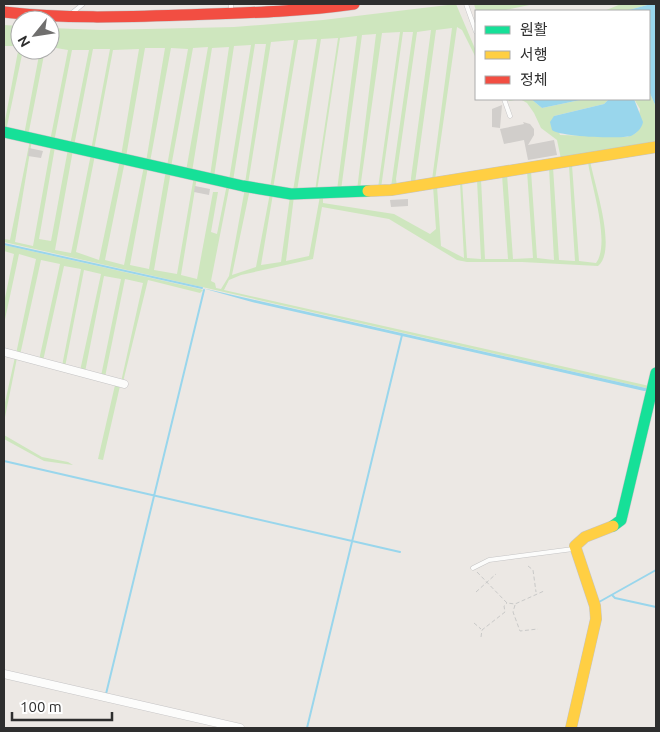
<svg xmlns="http://www.w3.org/2000/svg" width="660" height="732" viewBox="0 0 660 732" font-family="Ubuntu,'Noto Sans KR',sans-serif">
  <rect width="100%" height="100%" fill="#ece8e4"/>
  <path fill="#cee6be" fill-rule="evenodd" d="M456,4L476,51V58L462,30L457,27L435,180H432L452,28L436,30L415,183L411,184V178L431,30L417,32L396,179L397,186L391,187L413,32H403L381,188H378L400,32L382,33L360,189L357,190L376,34L362,35L341,190H337L357,36L340,38L317,191H315L338,38L321,39L297,191H293L317,39L298,40L273,189L270,188L294,40L271,42L248,184L245,183L266,44H255L233,181L229,180L251,45L234,46L214,177L210,176L229,47L212,48L192,172L186,171L208,47L193,48L171,167L167,166L188,49L171,48L150,162H146L165,48H145L126,157L121,156L139,49L113,50L94,150H91L110,49H93L74,146L70,145L89,50H72L54,142L50,141L68,50L50,47V28L102,30L234,27L323,20Z
    M474,4H534L501,11H476Z
    M621,4H651L625,11H604Z
    M4,25L20,26V50H23L6,131L4,130V126L19,46H4Z
    M40,50H45L28,136L24,135Z
    M649,91L656,107V141L561,159L557,140L541,128L534,113L527,103L520,99L509,101L508,99H531L542,108L585,99H609L604,104L554,116L560,135L627,137L636,133L640,109L634,99H649Z
    M30,140H32L15,242L33,246L51,146L55,147L39,239L51,241L68,149L73,150L55,250L71,253L91,154L95,155L76,252L99,260L120,160L125,161L105,260L124,265L144,166L148,167L130,265L149,269L166,170L171,171L154,270L177,274L194,176L197,177L181,275L197,279L213,192H218L211,232L217,234L227,184H230L211,281L215,283L216,288L221,289L229,276L245,188L250,189L232,275L256,267L270,193L273,194L261,265L281,262L290,196H294L286,261L309,256L320,196H323V203L394,214L430,234L436,229L433,186L590,160C593,181 618,250 598,266L522,262H467L457,260L389,219L322,207L313,259L241,275L229,280L224,290L645,385L651,387L650,389L4,242V239L10,240ZM588,162C591,185 611,243 596,263L579,261L572,165ZM569,166L575,261H574L559,260L553,167ZM549,168L554,260L537,258L531,171ZM527,171L533,258L513,259L507,174ZM502,175L508,259H485L481,179ZM477,180L481,259L467,258L462,181ZM460,182L464,258L441,246L437,186Z
    M4,245L200,289L203,290L200,293L148,280L123,382H121L143,283L125,279L105,377L101,376L121,279L104,276L85,372L80,371L101,274L84,270L65,367L62,366L81,269L64,266L43,361L39,360L60,264L41,260L20,355L16,354L36,259L19,254L4,324V303L14,254L4,251Z
    M15,357L17,358L4,422V407Z
    M115,385L120,386L103,460L98,459Z
    M4,435L42,457L68,462L73,465L44,461L4,439Z"/>
  <path fill="#99d6ec" d="M651,4H656V107L649,91V11H625Z
    M531,99H585L542,108Z
    M609,99H634L643,122C642,128 637,133 631,136C621,139 560,137 552,130L550,122L554,116L604,104Z
    M202,288L650,389L649,391H644L252,302Z"/>
  <g fill="none" stroke-linecap="round" stroke-linejoin="round">
    <path stroke="#99d6ec" stroke-width="2" d="M4,244L202,288
      M4,461L400,552
      M612,595L615,598L656,607
      M599,602L656,570
      M106,694L204,290
      M307,728L402,335"/>
  </g>
  <path fill="#d1cecb" d="M502,105L500,128L492,127V109Z
    M523,122L530,124L534,129V135L528,145L554,140L557,155L528,160L524,140L504,144L500,129L524,124Z
    M29,148L43,151L41,158L28,156Z
    M195,186L210,189L209,195L194,192Z
    M408,199V206L391,207L390,200Z"/>
  <g fill="none" stroke-linecap="round" stroke-linejoin="round">
    <g stroke="#c5c4c5" stroke-width="5">
      <path id="lane" d="M466,4L476,32
        M231,12V4
        M72,13L83,4
        M504,99L510,116
        M473,568L489,560L573,549"/>
    </g>
    <g stroke="#c5c4c5" stroke-width="9">
      <path id="street" d="M4,352L124,384
        M4,674L240,728"/>
    </g>
    <g stroke="#c5c4c5" stroke-width="12">
      <path id="fast" d="M4,132L243,186L291,194L368,191
        M613,526L621,520L656,373"/>
    </g>
    <g stroke="#c5c4c5" stroke-width="12">
      <path id="slow" d="M368,191L391,190L656,147
        M571,728L596,619L595,606L575,546L585,537L613,526"/>
    </g>
    <g stroke="#c5c4c5" stroke-width="12">
      <path id="jam" d="M4,12C64,19 123,17 183,15C240,13 297,12 354,4"/>
    </g>
    <path stroke="#c9c9c8" stroke-width="1" stroke-dasharray="4 2.5" stroke-linecap="butt" d="M528,566L533,570L536,592
      M477,572L507,603L515,604L544,591
      M476,592L496,574
      M515,605L513,612L520,631L538,629
      M474,623L481,629
      M481,637L482,630L505,612L504,606L507,603"/>
    <use href="#lane" stroke="#fcfcfb" stroke-width="4"/>
    <use href="#street" stroke="#fcfcfb" stroke-width="8"/>
    <use href="#fast" stroke="#16e098" stroke-width="11"/>
    <use href="#slow" stroke="#ffcf43" stroke-width="11"/>
    <use href="#jam" stroke="#f24e42" stroke-width="11"/>
  </g>
  <rect width="660" height="732" fill="none" stroke="#2e2e2e" stroke-width="10"/>
  <rect x="475" y="10" width="175" height="90" fill="#ffffff" stroke="#ababab"/>
  <rect x="485" y="26" width="25" height="8" fill="#16e098" stroke="#ababab"/>
  <text x="520" y="35" font-size="15" fill="#2e2e2e">원활</text>
  <rect x="485" y="51" width="25" height="8" fill="#ffcf43" stroke="#ababab"/>
  <text x="520" y="60" font-size="15" fill="#2e2e2e">서행</text>
  <rect x="485" y="76" width="25" height="8" fill="#f24e42" stroke="#ababab"/>
  <text x="520" y="85" font-size="15" fill="#2e2e2e">정체</text>
  <g transform="translate(35 35) rotate(240)"><circle r="24" fill="#ffffff" stroke="#ababab"/>
  <path d="M0-4L9 19L0 12L-9 19Z" fill="#706f6e"/>
  <text y="-8" font-size="14" font-weight="bold" text-anchor="middle" fill="#2e2e2e">N</text>
  </g>
  <path d="M12 712v8h100v-8" fill="none" stroke="#2e2e2e" stroke-width="2.5"/>
  <text x="20" y="712" font-size="15" fill="#2e2e2e" stroke="#ffffff" stroke-width="4" paint-order="stroke">100 m</text>
</svg>
